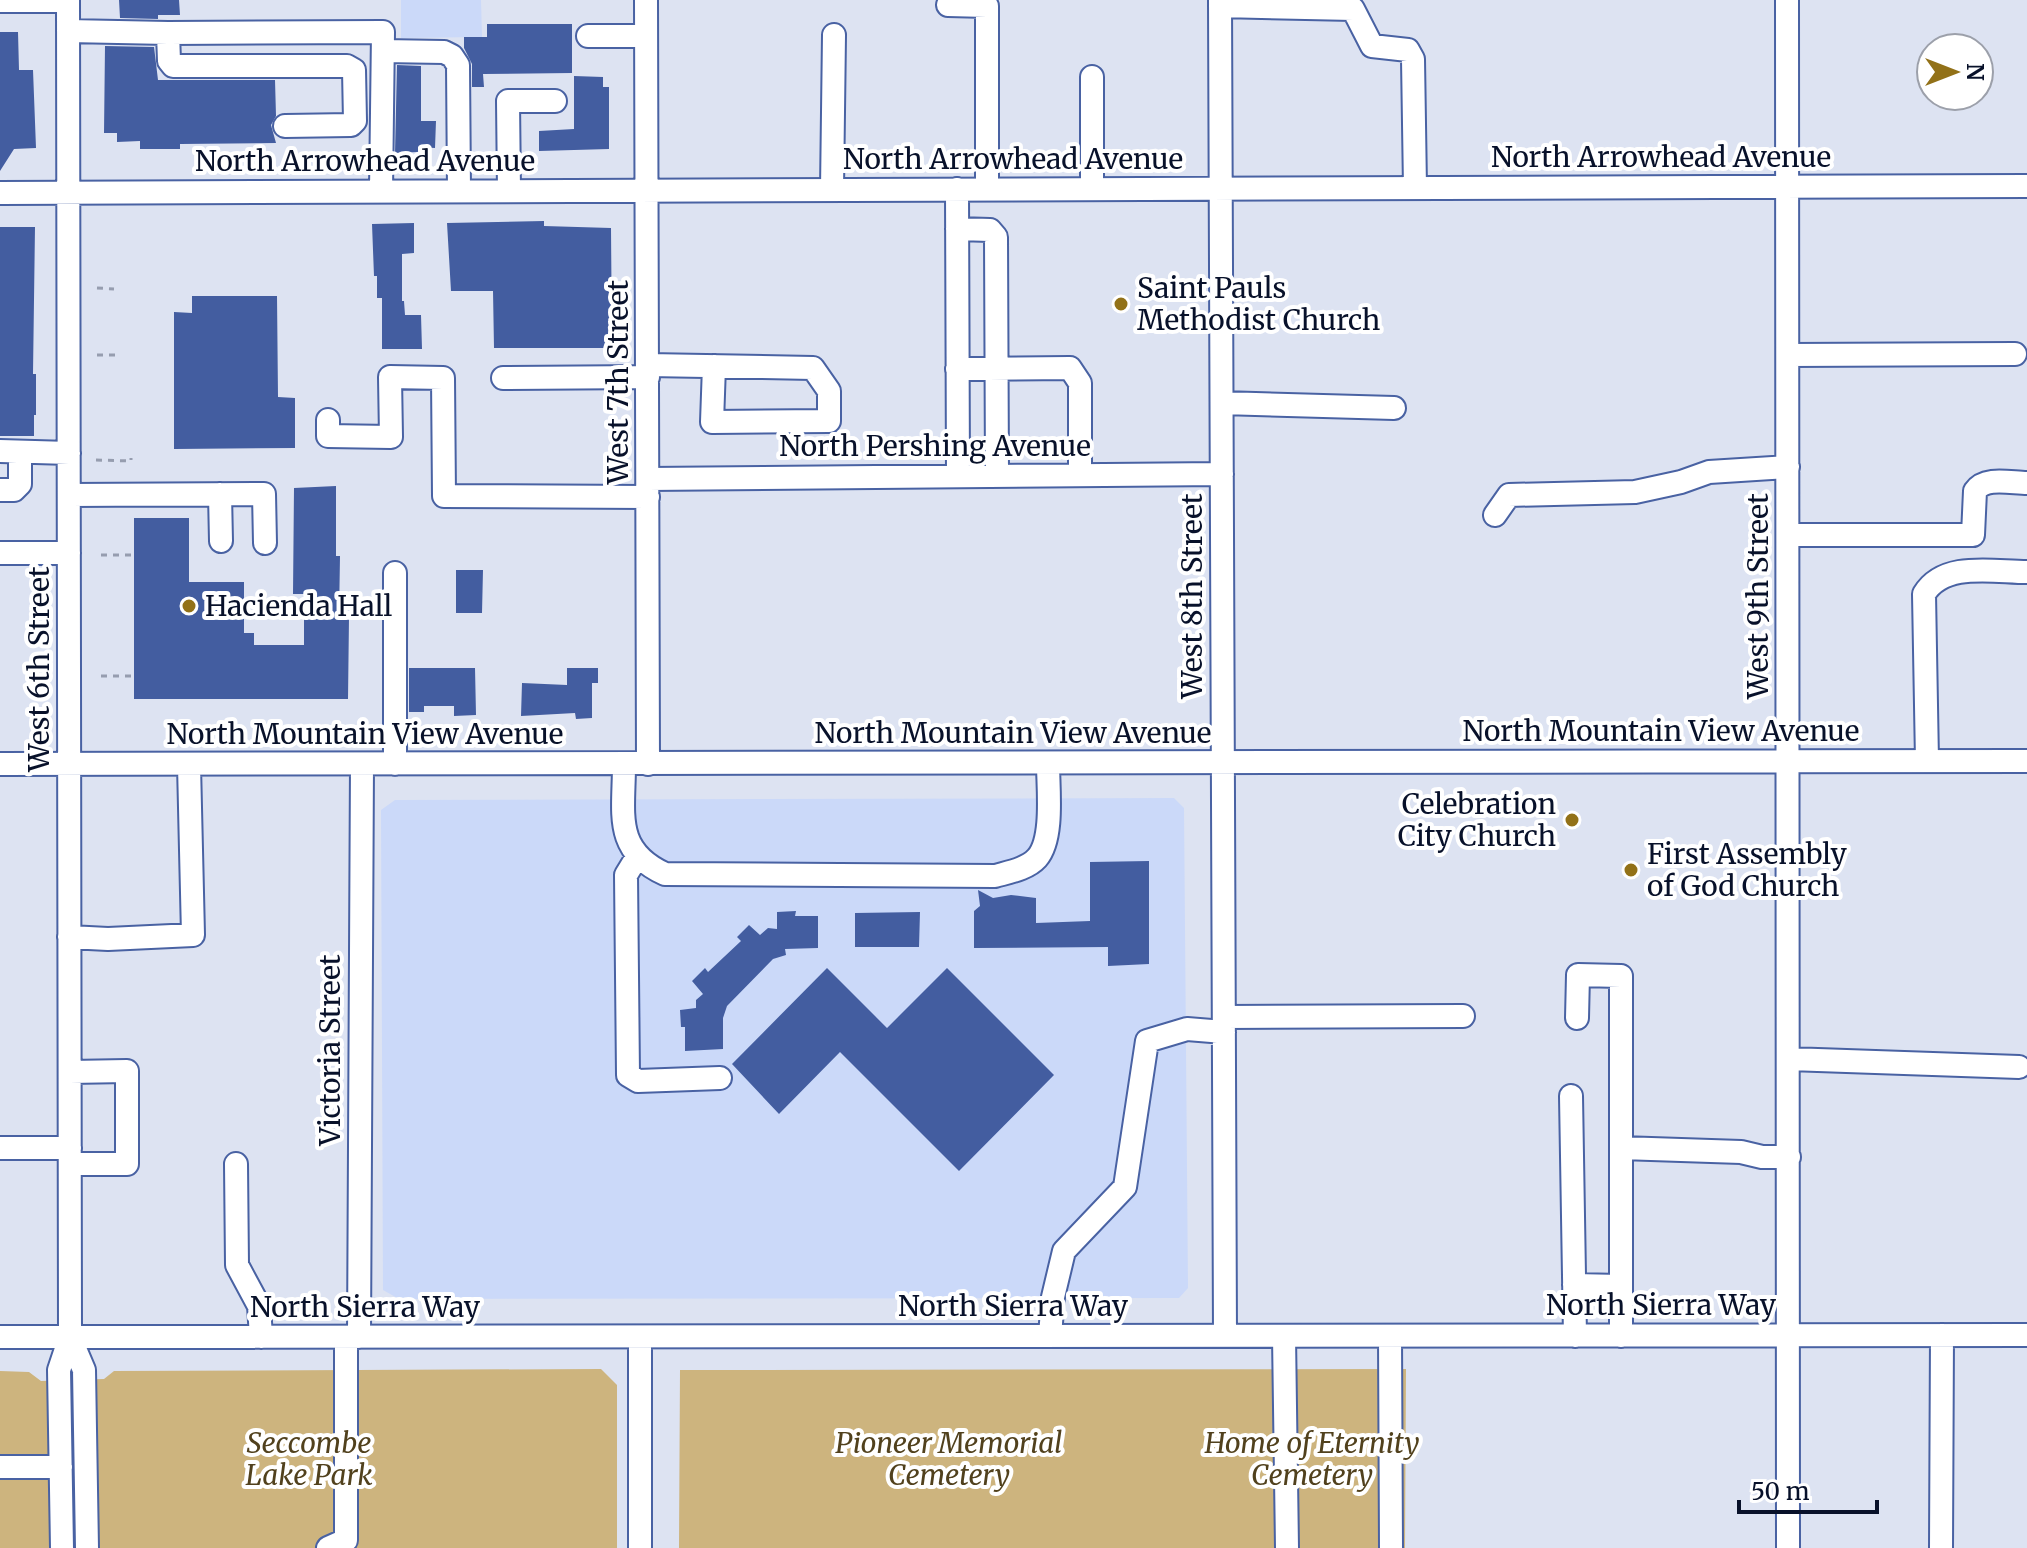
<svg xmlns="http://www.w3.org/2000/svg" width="2027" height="1548" viewBox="0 0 2027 1548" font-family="Merriweather,serif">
  <rect width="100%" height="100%" fill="#dde3f2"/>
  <path fill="#cbd9f9" d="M401,0H481L482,37L401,38Z
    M1174,798L1184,808L1188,1288L1179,1298L399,1299L383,1290L381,810L395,800Z"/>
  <path fill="#cdb47e" d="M601,1369L617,1385V1548H0V1371L29,1372L41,1381L104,1379L114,1371Z
    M1406,1369L1405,1548H679L680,1370Z"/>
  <path fill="#435da0" d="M119,0H179L180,15H158V19L120,18Z
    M487,24H572V73L483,74L484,87H472V64L464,48V37H487Z
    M0,32H18L19,70H33L36,148L14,149L0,171Z
    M105,46L154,47L158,80H275L276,116L271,125L276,143L180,144V149H140V141L117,142V133H104Z
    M397,65L421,66V121H436L435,148L418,147V152L395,153Z
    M574,76L603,77V87H609V149L539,151V131L574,129Z
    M544,221V226L611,228L612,348H494L493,291H451L447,223Z
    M414,223V253L402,254V301H404L405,315H421L422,349H382V298H377V276H374L372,224Z
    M0,227H35L33,374H36V415H34V436H0Z
    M192,296H277L278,397L295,398V448L174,449V312L192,313Z
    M336,486V556H340L339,617H349L348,699H134V518H189V582H244V633H254V645H304V594H293L294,488Z
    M456,570H483L482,613H456Z
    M409,668H475L476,715L454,716V706H424V712H409Z
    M567,668H598V683H592V718L576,719L575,713L521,716L522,683L567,685Z
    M1149,861V964L1108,966V947L974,948V911L980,906L978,890L993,898L1011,895L1036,898V923L1090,921V862Z
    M796,911L795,916H818V948L785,949L786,955L773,959L727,1006L723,1018V1049L685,1051V1027H681L680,1010L696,1008V1000L703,994L692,981L705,968L708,972L741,941L737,937L749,925L760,935L768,928L777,929V912Z
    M920,912L919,947H855V913Z
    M827,968L887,1028L947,968L1054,1075L959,1171L840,1052L779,1114L732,1064Z"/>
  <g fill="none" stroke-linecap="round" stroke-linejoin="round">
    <g stroke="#4962a3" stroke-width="26">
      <path id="minor" d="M646,0L648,764
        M1220,0L1225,1336
        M1787,0L1788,1548
        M0,1H68
        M948,5L987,6V189
        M1220,6L1353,9L1372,46L1408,50L1413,59L1415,188
        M68,31L168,33L383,32L381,191
        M168,33L169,61L173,66H347L354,70L355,121L351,125L285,126
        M588,36H646
        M383,51L444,52L452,56L458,65L459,191
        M832,189L834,35
        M957,189L958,476
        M1092,189V77
        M509,191L508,101H555
        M0,193L2027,186
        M957,229L990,230L996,237L997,476
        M1788,355L2015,354
        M648,365L813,368L829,391V421L712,422L714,366
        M957,369L1070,368L1080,383V475
        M503,378L648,377
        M1222,403L1394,408
        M328,420V436L391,437L390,377L443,378L444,496L648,497
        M0,451L69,453
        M648,479L1222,474
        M0,490H14L20,484V452
        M220,494L221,541
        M69,495L264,494L265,543
        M1495,515L1509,495L1635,492L1681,482L1709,472L1788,467
        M1788,535H1973L1975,491C1985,476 2011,483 2027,483
        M0,553H69
        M395,573V764
        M1927,761L1924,594C1944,561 1993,572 2027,572
        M0,764L2027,761
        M624,764C624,814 613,850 665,874L995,876C1009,872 1027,869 1037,858C1054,839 1048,788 1048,763
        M637,857L626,875L628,1075L638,1081L720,1078
        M69,937L108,939L193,935L189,765
        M1224,1017L1463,1016
        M1577,1018L1578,975L1621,976V1336
        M1789,1059L2019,1067
        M70,1072L127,1071V1164H70
        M1571,1096L1575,1336
        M0,1148H70
        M1621,1148L1741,1152L1762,1157H1789
        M236,1164L237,1265L259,1306L261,1337
        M1574,1285L1621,1286
        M1050,1336L1053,1297L1064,1251L1125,1187L1147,1041L1187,1029L1224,1032
        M1284,1336L1287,1548
        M1390,1336L1391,1548
        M0,1337L2027,1335
        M70,1337L84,1370L87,1548
        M359,1337L362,764
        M640,1337V1548
        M0,1467H61
        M62,1548L59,1370L70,1337L68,0
        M328,1548L346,1540V1337
        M1941,1548L1942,1335"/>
    </g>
    <path stroke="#969daf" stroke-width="3" stroke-dasharray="6 6" stroke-linecap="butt" d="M97,288L114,289
      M97,355H115
      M96,460L131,461V458
      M101,555H134
      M101,676H134"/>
    <use href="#minor" stroke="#fff" stroke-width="22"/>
  </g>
  <g fill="#927118" stroke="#fff" stroke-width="3">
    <circle cx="1121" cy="304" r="8"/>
    <circle cx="189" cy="606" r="8"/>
    <circle cx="1572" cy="820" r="8"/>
    <circle cx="1631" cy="870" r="8"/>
  </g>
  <g text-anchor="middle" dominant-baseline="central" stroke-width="8" stroke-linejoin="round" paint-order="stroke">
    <g font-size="28" fill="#08112a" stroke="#fff">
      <text x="1661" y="157">North Arrowhead Avenue</text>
      <text x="1013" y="159">North Arrowhead Avenue</text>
      <text x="365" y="161">North Arrowhead Avenue</text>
      <text transform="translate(618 382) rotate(-90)">West 7th Street</text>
      <text x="935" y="446">North Pershing Avenue</text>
      <text transform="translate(1192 596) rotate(-90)">West 8th Street</text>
      <text transform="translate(1758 596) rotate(-90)">West 9th Street</text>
      <text transform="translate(39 669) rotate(-90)">West 6th Street</text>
      <text x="1661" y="731">North Mountain View Avenue</text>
      <text x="1013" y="733">North Mountain View Avenue</text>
      <text x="365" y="734">North Mountain View Avenue</text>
      <text transform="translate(330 1050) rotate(-90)">Victoria Street</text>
      <text x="1661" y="1305">North Sierra Way</text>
      <text x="1013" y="1306">North Sierra Way</text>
      <text x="365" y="1307">North Sierra Way</text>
    </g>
    <g font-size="28" fill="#08112a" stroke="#fff" text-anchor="start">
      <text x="1137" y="288">Saint Pauls<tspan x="1137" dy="32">Methodist Church</tspan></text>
      <text x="205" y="606">Hacienda Hall</text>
      <text x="1556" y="804" text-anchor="end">Celebration<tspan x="1556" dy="32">City Church</tspan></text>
      <text x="1647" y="854">First Assembly<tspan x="1647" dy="32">of God Church</tspan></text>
    </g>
    <g font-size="28" font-style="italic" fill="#51411d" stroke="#fff">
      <text x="309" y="1443">Seccombe<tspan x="309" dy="32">Lake Park</tspan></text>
      <text x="949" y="1443">Pioneer Memorial<tspan x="949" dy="32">Cemetery</tspan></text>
      <text x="1312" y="1443">Home of Eternity<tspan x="1312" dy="32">Cemetery</tspan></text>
    </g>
  </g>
  <g transform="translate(1955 72) rotate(90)"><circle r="38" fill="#ffffff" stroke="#9ca0aa" stroke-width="2"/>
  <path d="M0-6L14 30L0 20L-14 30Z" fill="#927118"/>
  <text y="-12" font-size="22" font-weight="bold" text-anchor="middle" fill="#08112a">N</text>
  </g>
  <path d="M1739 1500v12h138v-12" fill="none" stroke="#08112a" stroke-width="4"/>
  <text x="1751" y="1500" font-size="24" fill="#08112a" stroke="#ffffff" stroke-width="6" paint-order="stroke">50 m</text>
</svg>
